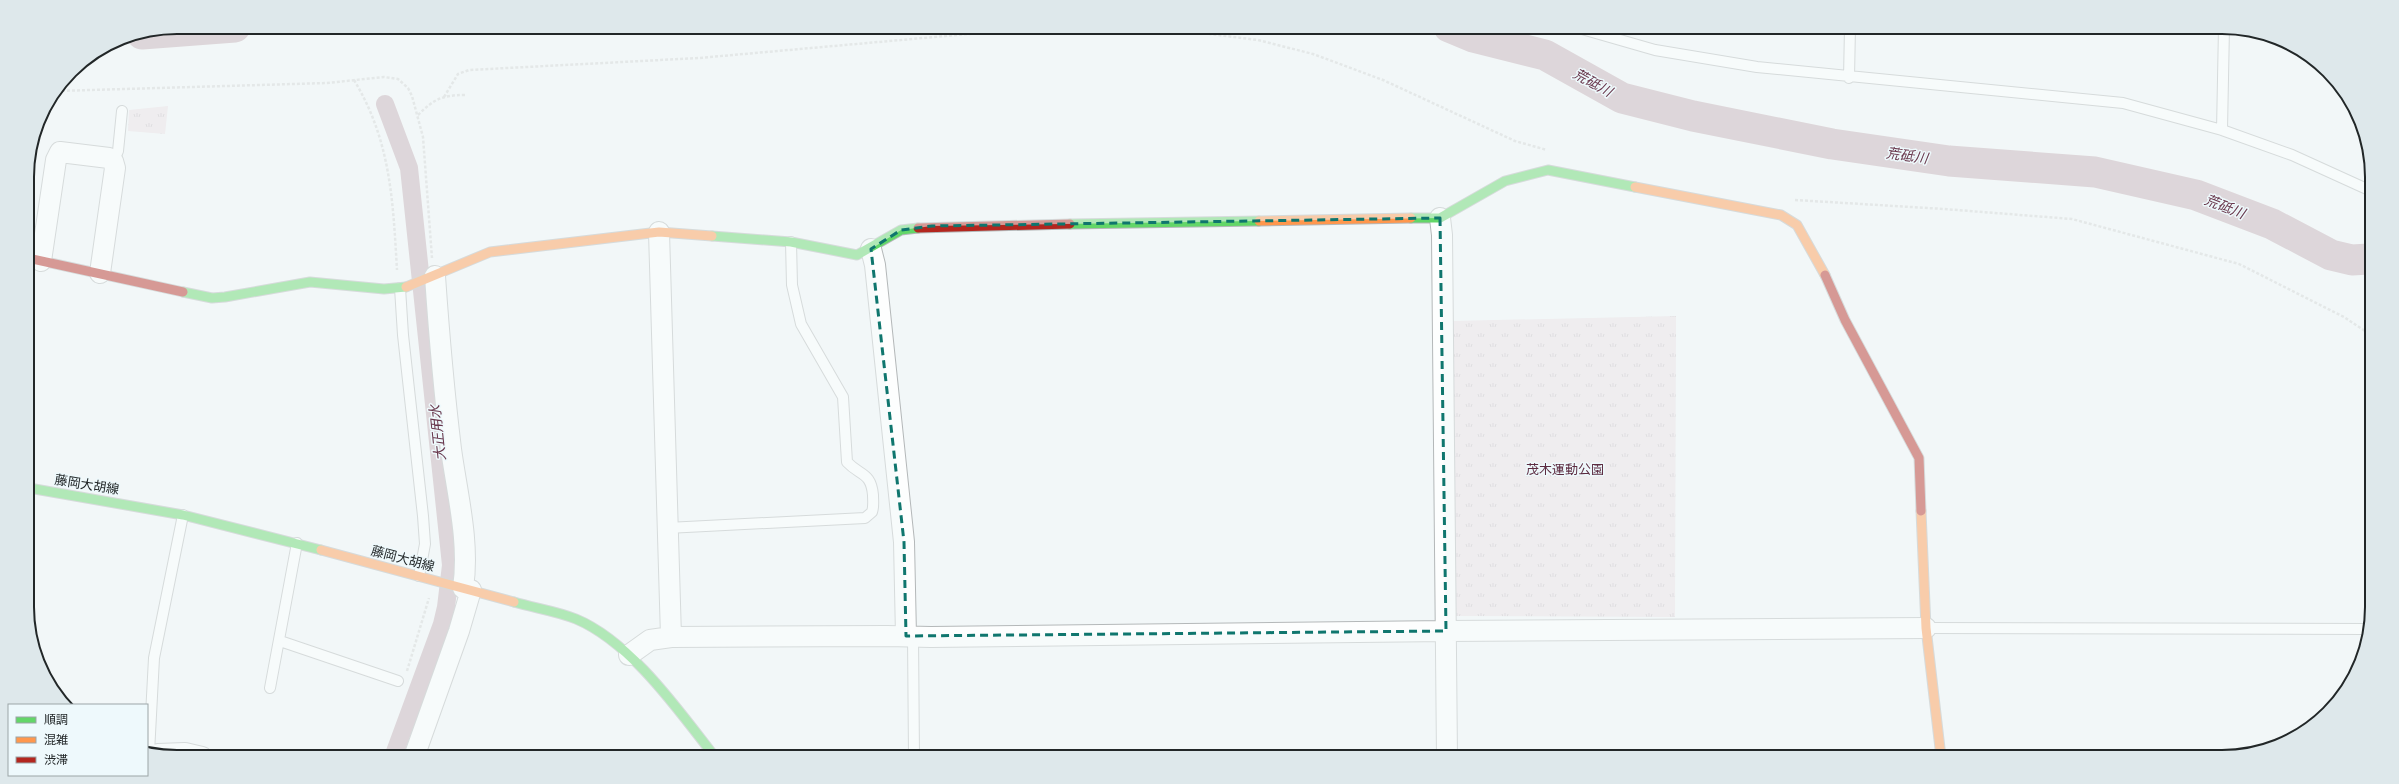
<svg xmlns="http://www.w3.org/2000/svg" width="2399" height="784" viewBox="0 0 2399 784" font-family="'Exo 2','Noto Sans JP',sans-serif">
  <defs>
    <pattern id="park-tufts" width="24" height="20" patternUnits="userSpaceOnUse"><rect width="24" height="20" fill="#eadfe4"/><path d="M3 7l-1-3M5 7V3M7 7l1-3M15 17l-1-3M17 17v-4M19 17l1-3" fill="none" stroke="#c8bfc4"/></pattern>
  </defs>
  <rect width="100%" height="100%" fill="#f2f7f8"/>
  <path fill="url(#park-tufts)" d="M168,106L165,134L128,131L129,110Z
    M1676,316L1675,617L1455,616L1453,321Z"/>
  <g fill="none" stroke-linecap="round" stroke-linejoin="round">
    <path stroke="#c4aeb6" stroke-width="18" d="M385,104L409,168L451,565L446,607L442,624L393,757"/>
    <path stroke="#c4aeb6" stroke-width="31" d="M1449,27L1473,37L1545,55L1622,98L1693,116L1832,144L1949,161L2095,172L2196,195L2272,224L2331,255L2352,260L2369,259
      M142,34L235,27"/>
    <g stroke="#b4b8b9" stroke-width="12">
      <path id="lane" d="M1575,27L1655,50L1757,67L2123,103L2222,130L2292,155L2369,190
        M1849,78L1850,27
        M2222,130L2224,27
        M113,161L118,151L122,111
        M400,288L403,335L423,516L425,544L419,576
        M667,528L865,518L872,512C874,506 873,501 873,495C871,472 860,476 847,462L843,397L801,324L792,285L791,242
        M1926,628L2367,629
        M913,637L914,757
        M280,641L398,681
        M270,688L297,543
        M149,753L154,658L183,515"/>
    </g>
    <g stroke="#b4b8b9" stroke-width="22">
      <path id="street" d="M1440,218L1442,235L1447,757
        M659,232L671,637
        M871,249L875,265L904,542L906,636
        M41,261L56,160L60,152L109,158L113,161L115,168L100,273
        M435,276C439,334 444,391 451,449C457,493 470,543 463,588
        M629,655L650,640L671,637L887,636L931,637L1446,631L1926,628
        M158,754L185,753L202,757
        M414,757L459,631L471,590"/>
    </g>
    <g stroke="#b4b8b9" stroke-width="11">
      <path id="fast" d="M1411,218H1440L1505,181L1548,170L1635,187
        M1070,224L1259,221
        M712,236L791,242L857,255L901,230L918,228
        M183,292L212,298L225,297L310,282L384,289L406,287
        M29,488L183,515L321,550
        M514,602C534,608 557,611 576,619C631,642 679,711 715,757"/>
    </g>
    <g stroke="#b4b8b9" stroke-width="11">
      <path id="slow" d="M1635,187L1781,215L1797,225L1825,275
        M1259,221L1411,218
        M406,287L490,252L659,232L712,236
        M1921,511L1926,628L1941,757
        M321,550L514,602"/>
    </g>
    <g stroke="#b4b8b9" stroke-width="11">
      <path id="jam" d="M918,228L1070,224
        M28,258L183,292
        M1825,275L1845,320L1919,458L1921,511"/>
    </g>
    <path stroke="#d3d4d5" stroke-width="2.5" stroke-dasharray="3 2" stroke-linecap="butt" d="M354,80C391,141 393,202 397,270
      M57,91L327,83L384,77L398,79L408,88L412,96L423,137L432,258
      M444,97L458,74L469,70L699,58L1013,30L1110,27L1194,32L1258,40L1313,54L1383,80L1515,141L1547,150
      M418,115C434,99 442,95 465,95
      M1795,200L1944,209L2072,219L2239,264L2344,317L2368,333
      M407,671L429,598"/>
    <use href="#lane" stroke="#fdfefe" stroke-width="10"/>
    <use href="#street" stroke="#fdfefe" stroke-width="20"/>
    <use href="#fast" stroke="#63d668" stroke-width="9"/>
    <use href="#slow" stroke="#ff974d" stroke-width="9"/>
    <use href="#jam" stroke="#b3261e" stroke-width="9"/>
  </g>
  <path d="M0 0H2399V784H0ZM1440,218L1446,631L906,636L904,542L871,249L901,230L932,226Z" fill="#f2f7f8" fill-opacity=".55" fill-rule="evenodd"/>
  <path fill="none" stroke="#0f766e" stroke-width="3" stroke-dasharray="8 5" stroke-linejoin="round" d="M1440,218L1446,631L906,636L904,542L871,249L901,230L932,226Z"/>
  <g text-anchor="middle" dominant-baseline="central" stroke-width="3" stroke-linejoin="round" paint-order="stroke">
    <g font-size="13" fill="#5c2b40" stroke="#eef9fc">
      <text x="1565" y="469">茂木運動公園</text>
    </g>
    <g font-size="13" fill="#222728" stroke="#eef9fc">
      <text transform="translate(87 484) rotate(9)">藤岡大胡線</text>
      <text transform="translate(403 558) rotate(15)">藤岡大胡線</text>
    </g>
    <g font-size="14" font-style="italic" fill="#68364b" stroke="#eef9fc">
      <text transform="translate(1593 82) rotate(29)">荒砥川</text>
      <text transform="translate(1907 155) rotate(8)">荒砥川</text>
      <text transform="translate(2225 206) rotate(21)">荒砥川</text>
      <text transform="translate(437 433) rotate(-96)">大正用水</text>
    </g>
  </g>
  <path d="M0 0H2399V784H0ZM177 34H2222A143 143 0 0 1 2365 177V607A143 143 0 0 1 2222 750H177A143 143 0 0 1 34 607V177A143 143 0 0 1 177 34Z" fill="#dee8eb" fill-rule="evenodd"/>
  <path fill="none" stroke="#222728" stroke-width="2" d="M177 34H2222A143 143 0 0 1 2365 177V607A143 143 0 0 1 2222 750H177A143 143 0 0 1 34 607V177A143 143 0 0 1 177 34Z"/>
  <rect x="8" y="704" width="140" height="72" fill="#eef9fc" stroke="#9ca5a7"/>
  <rect x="16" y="717" width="20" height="6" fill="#63d668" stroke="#9ca5a7"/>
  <text x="44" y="724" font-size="12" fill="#222728">順調</text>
  <rect x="16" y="737" width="20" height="6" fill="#ff974d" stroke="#9ca5a7"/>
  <text x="44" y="744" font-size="12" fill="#222728">混雑</text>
  <rect x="16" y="757" width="20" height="6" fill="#b3261e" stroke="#9ca5a7"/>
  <text x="44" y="764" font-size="12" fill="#222728">渋滞</text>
</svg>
